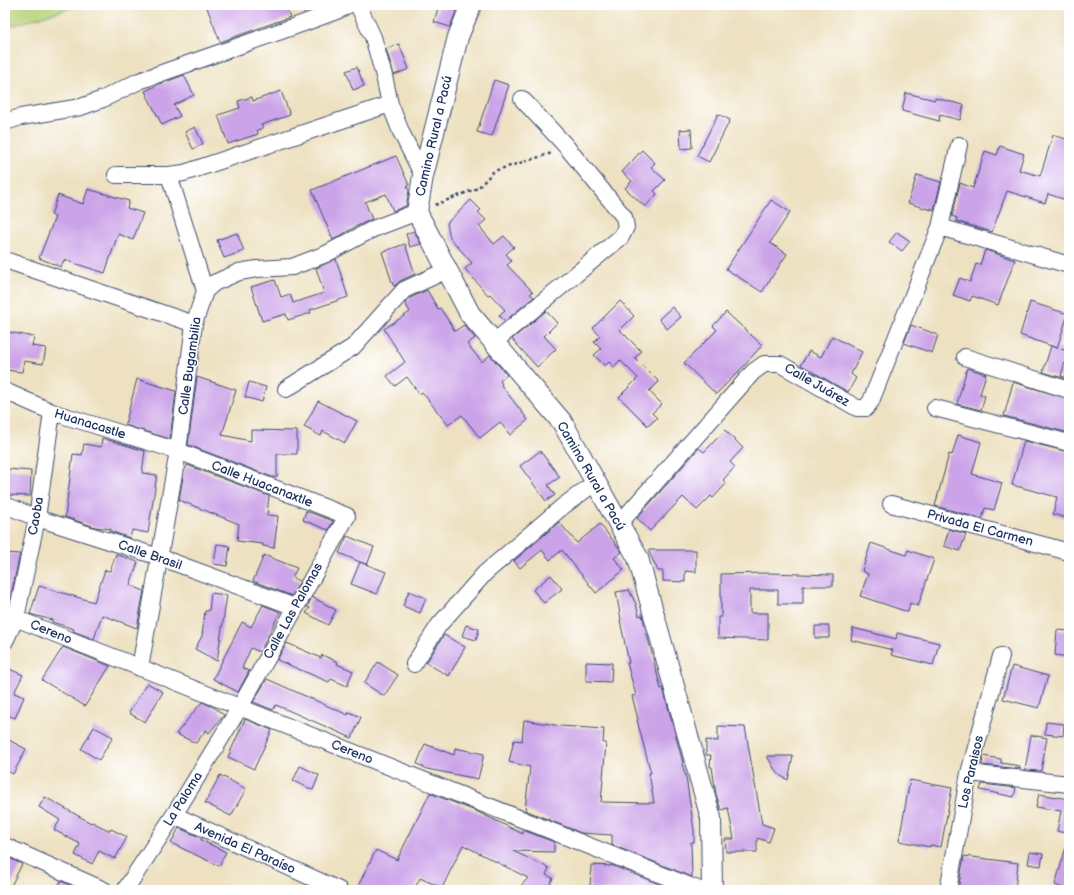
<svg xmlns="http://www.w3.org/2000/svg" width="1074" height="895" viewBox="0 0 1074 895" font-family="'Balsamiq Sans',sans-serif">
  <rect width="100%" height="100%" fill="#fff"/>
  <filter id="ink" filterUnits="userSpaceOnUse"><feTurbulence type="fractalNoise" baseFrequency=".025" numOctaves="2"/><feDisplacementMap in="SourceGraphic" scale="8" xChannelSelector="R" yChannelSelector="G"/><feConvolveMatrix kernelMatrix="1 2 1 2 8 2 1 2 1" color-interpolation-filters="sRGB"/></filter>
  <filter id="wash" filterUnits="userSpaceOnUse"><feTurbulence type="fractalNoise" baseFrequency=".012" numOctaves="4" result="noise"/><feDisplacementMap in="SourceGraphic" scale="16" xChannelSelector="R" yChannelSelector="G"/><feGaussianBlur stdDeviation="0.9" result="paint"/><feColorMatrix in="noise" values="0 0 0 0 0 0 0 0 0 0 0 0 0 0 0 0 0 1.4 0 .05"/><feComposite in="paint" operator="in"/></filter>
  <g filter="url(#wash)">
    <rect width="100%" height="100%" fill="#eee1c1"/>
    <path fill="#b7d379" stroke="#69816c" d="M5,5H80L5,28Z"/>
    <g id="blocks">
      <path fill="#cba3e8" d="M206,5H285L290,17L220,42Z
        M439,5H459L450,27L434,22Z
        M399,44L409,69L394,75L386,49Z
        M357,67L364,86L353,90L346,71Z
        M184,75L194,95L174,105L180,116L162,125L145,91L160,84Z
        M494,80L509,85L492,136L477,132Z
        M281,91L290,115L261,125L263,128L257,130L258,134L228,144L218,115L240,108L238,101L252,97L253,101Z
        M906,93L935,100V98L964,105L960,120L940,115L939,121L902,111Z
        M718,114L730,120L709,162L697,156Z
        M195,127L203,144L193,149L185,132Z
        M691,129L692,148L681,149L680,130Z
        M1053,135L1069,140V201L1048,194L1045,203L1007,191L992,232L956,221L957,218L952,216L960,183L973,188L985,151L997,155L1000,146L1024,154L1019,170L1040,176Z
        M642,150L655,163L651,167L665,180L654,191L657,194L645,207L625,188L632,181L622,172Z
        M396,156L409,185L407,186L409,191L406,206L393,211L386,194L365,202L372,219L353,228L333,240L312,190Z
        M917,175L941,182L934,210L931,208V210L908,203Z
        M88,189L129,201L127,208L143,213L133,240L118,234L105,273L64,260L61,267L39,258L55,217L51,215L58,195L83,204Z
        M471,200L481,210L478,212L486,220L479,226L494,244L504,236L514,247L506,254L512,261L507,265L533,292L530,294L534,297L505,321L499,315L505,310L490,294L488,295L465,269L472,263L450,238L447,223Z
        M771,200L790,212L770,243L787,254L762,292L726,269Z
        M414,231L421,244L410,247L406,234Z
        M897,232L910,241L902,251L889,242Z
        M237,233L244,251L224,258L217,240Z
        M405,244L415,274L400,281L395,286L393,285L382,252Z
        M985,250L1015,260L998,305L972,296L970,301L953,295L960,278L970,282L976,264L980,265Z
        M336,259L348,297L310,310L311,313L288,320L286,314L262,321L251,287L275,280L281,297L290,294L293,303L324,293L316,268Z
        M427,290L438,309L440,308L455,331L464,325L475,338L467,344L482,362L490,355L507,375L500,381L502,384L501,385L528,420L510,435L500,422L480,438L462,415L448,425L422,392L419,394L407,377L395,386L387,376L405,362L384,329L410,312L405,303L410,298Z
        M620,301L634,316L620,330L641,351L635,358L659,382L649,391L662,404L652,413L657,418L648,426L619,397L638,378L620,360L614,367L609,362L605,366L594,355L601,349L594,342L600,336L593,328Z
        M1030,302L1068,314L1057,348L1020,335Z
        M672,307L681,317L667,329L659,319Z
        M546,311L557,323L544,336L556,349L537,367L512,339Z
        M726,312L762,345L744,366L716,394L684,363L717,330L713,326Z
        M911,325L938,335L932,353L904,343Z
        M9,332L34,337L32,346L46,348L43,364L24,361L22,372L5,370V354Z
        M832,336L862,352L851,374L856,378L848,392L801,365L809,351L821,357Z
        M1051,346L1068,351L1061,376L1069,378V380L1043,372Z
        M967,368L986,374L980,394L985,396L981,410L957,404Z
        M197,377L236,390L222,435L251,441V430L297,431V454H277V477H272L188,445Z
        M137,379L176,391L170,439L125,425Z
        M249,382L266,387L262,402L245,397Z
        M1013,382L1069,399V433L1004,416Z
        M318,401L357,421L345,443L323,431L321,436L304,427Z
        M725,430L743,448L730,462L735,467L723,480L726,484L713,498L711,496L697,510L683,497L650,531L637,518L699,448L704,452Z
        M958,435L981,442L972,474L1002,483L994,510L985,508L982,519L935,506L949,454L952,455Z
        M102,438L145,451L142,473L157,475L148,533L132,530L130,538L110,531L111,529L95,527L65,517L73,454L82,455L84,444L101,447Z
        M1024,441L1069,452V519L1053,514L1057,497L1012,485Z
        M540,451L560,477L548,485L555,495L546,501L520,466Z
        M187,465L269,496L267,515L278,516L274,548L263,546V544L237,541L239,524L179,500L184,472Z
        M8,469L31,471L30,496L7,495Z
        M306,511L333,521L328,530L303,520Z
        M559,522L577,543L600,524L622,552L614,558L624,570L596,593L562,550L550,560L542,550L520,568L514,561Z
        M949,529L966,534L960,551L944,546Z
        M347,536L374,547L367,565L339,553Z
        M871,543L906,555L908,550L934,559L918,606L910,603L908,612L860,596L868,574L862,571Z
        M217,544L230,546L227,566L214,564Z
        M648,550H696V572L685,571V582L663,581V571H658Z
        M5,553L20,554L9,603H5Z
        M116,554L138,562L130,585L144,591L137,628L102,615L94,639L73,631L74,629L52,622V620L30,614L39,586L94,602L105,570L110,571Z
        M264,555L297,568L292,578L300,581L292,596L253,581Z
        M360,562L386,572L377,594L351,584Z
        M768,573L833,575V586H803V604H778V590H750V613H768V640L718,638V617H721V574Z
        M551,575L562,589L544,603L533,590Z
        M629,590L636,604L639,616L642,615L661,689L663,688L683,763L682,764L686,777L694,831V842H691L692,877L612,845V835L581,833L525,810L530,767L509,762L514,740L522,741L524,720L561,726L604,729L603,743H606L601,802L654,803L649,773H651L637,720L638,719L632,696L636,695L627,663H629L620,620L621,619L616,592Z
        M409,591L426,598L420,613L403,606Z
        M211,593L227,595L217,661L195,649L202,636L205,611H209Z
        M312,597L336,610L328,625L306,613L310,608L307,607Z
        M263,605L280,612L260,652L251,648L242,668L249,671L238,692L213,679L242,622L251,627Z
        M466,625L479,629L476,640L462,636Z
        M815,626H829V638H815Z
        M853,628L896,639L897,633L939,643L933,665L891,655L893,650L851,640Z
        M1057,630L1069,631V657L1055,655Z
        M444,635L465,647L449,676L426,663Z
        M287,643L321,658L322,655L338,662L337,664L353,671L347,686L331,679L329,682L277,660Z
        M63,647L110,666L85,706L42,680Z
        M378,662L398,675L384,696L364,683Z
        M586,662L612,663L611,682L586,681Z
        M1012,666L1048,676L1039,708L1003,699Z
        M5,667L23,675L14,693L24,697L15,718L5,714Z
        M267,679L348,715L349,712L361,717L352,738L276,705L273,710L253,702Z
        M147,683L163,692L145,722L129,713Z
        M202,702L215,708L224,715L209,733L206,730L196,743L176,734Z
        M245,719L272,730L254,769L228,757Z
        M1046,722L1064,724L1063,736L1045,734Z
        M718,726L745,727L762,824L774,828L769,842L757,838V852H726L725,839H734L728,808L721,810L716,794L712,767H710L711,755H706V740L718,741Z
        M94,727L113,737L99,760L81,749Z
        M1031,735L1047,738L1041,771L1025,770Z
        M5,738L26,749L13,774L5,770Z
        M425,744L454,755L455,748L484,754L478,779L427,769L417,764Z
        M767,756H793L788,780L781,776L775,770Z
        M983,756L1001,759V763L1020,766V769L982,765Z
        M300,766L319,775L313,790L293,781Z
        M220,775L246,789L231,816L205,803Z
        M910,780L952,788L941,847L930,845V847L899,841Z
        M982,784L1016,788L1014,797L980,790Z
        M430,793L478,812L523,834V830L554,842V852L513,851L549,868L546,875L553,878L547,890H517L528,878L463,845L442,888L420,878L414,890H356L376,850L397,860Z
        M1039,794L1069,799V834L1057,831L1061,811L1036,807Z
        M45,797L91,823L92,822L110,831L111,829L127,837L115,859L99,851L92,864L75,855L80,844L54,830L60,820L39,807Z
        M179,828L202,838L201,840L226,852L219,866L171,843Z
        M1066,847L1069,848V890L1055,885Z
        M1030,852L1043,854L1041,866L1028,864Z
        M5,856L22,864L9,890H5Z
        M964,856L1018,863L1015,890H958Z
        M591,865L611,866V865L674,890H590Z
        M61,881L81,890H56Z"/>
    </g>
  </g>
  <g filter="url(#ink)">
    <use href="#blocks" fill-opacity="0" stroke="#3b4a6d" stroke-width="1"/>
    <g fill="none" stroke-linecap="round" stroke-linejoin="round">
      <g stroke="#3b4a6d" stroke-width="18">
        <path id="minor" d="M358,5L373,37L384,76L390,104L401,132L423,176
          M5,122L21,117L81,107L103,99L139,81L304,23L339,10L348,5
          M116,175H169L184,173L390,104
          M169,175L205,291
          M940,227L1069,265
          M5,260L194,324
          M494,342L621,237L626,227L624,217L565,145L522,99
          M965,357L1069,390
          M286,389L353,347L404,290L447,270
          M5,391L52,412L178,451L347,516L240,707L174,815L125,890
          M935,408L1069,443
          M891,504L1069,552
          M5,505L37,518L159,557L295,607
          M619,524L753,372L764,364H780L857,408H866L871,401L940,227L959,145
          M5,614L700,890
          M5,641L16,618L37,518L52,412
          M414,664L439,625L485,573L562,507L596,482
          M140,668L178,451L194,324L205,291L214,283L239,272L257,269L292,267L326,254L373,229L417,212
          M969,773L1069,784
          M174,815L339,890
          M5,846L104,890
          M948,890L969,773L1001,656"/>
      </g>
      <g stroke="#3b4a6d" stroke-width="22">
        <path id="tertiary" d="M471,5L458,37L423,176L417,212L470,314L562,422L638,558L711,818L712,890"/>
      </g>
      <path stroke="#3b4a6d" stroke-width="2.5" stroke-dasharray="3 3" stroke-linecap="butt" d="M435,205L478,188L494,171L552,153"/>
      <use href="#minor" stroke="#fff" stroke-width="16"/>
      <use href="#tertiary" stroke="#fff" stroke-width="20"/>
    </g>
  </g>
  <g text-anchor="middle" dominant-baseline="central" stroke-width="3" stroke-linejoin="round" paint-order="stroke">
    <g font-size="13" fill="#1b2f5e" stroke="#fff">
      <text transform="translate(434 136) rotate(-77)">Camino Rural a Pacú</text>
      <text transform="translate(190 366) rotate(-82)">Calle Bugambilia</text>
      <text transform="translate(817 385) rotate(30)">Calle Juárez</text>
      <text transform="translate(90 424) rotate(17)">Huanacastle</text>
      <text transform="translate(591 476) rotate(60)">Camino Rural a Pacú</text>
      <text transform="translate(262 484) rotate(21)">Calle Huacanaxtle</text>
      <text transform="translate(36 516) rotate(-80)">Caoba</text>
      <text transform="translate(980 528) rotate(15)">Privada El Carmen</text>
      <text transform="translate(150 555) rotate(19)">Calle Brasil</text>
      <text transform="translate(293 611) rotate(-61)">Calle Las Palomas</text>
      <text transform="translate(51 632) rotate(22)">Cereno</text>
      <text transform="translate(352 752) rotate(22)">Cereno</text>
      <text transform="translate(971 772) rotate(-77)">Los Paraisos</text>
      <text transform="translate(183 799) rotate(-58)">La Paloma</text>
      <text transform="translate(245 848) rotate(24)">Avenida El Paraíso</text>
    </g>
  </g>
  <rect width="1074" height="895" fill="none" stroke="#fff" stroke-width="20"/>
</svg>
